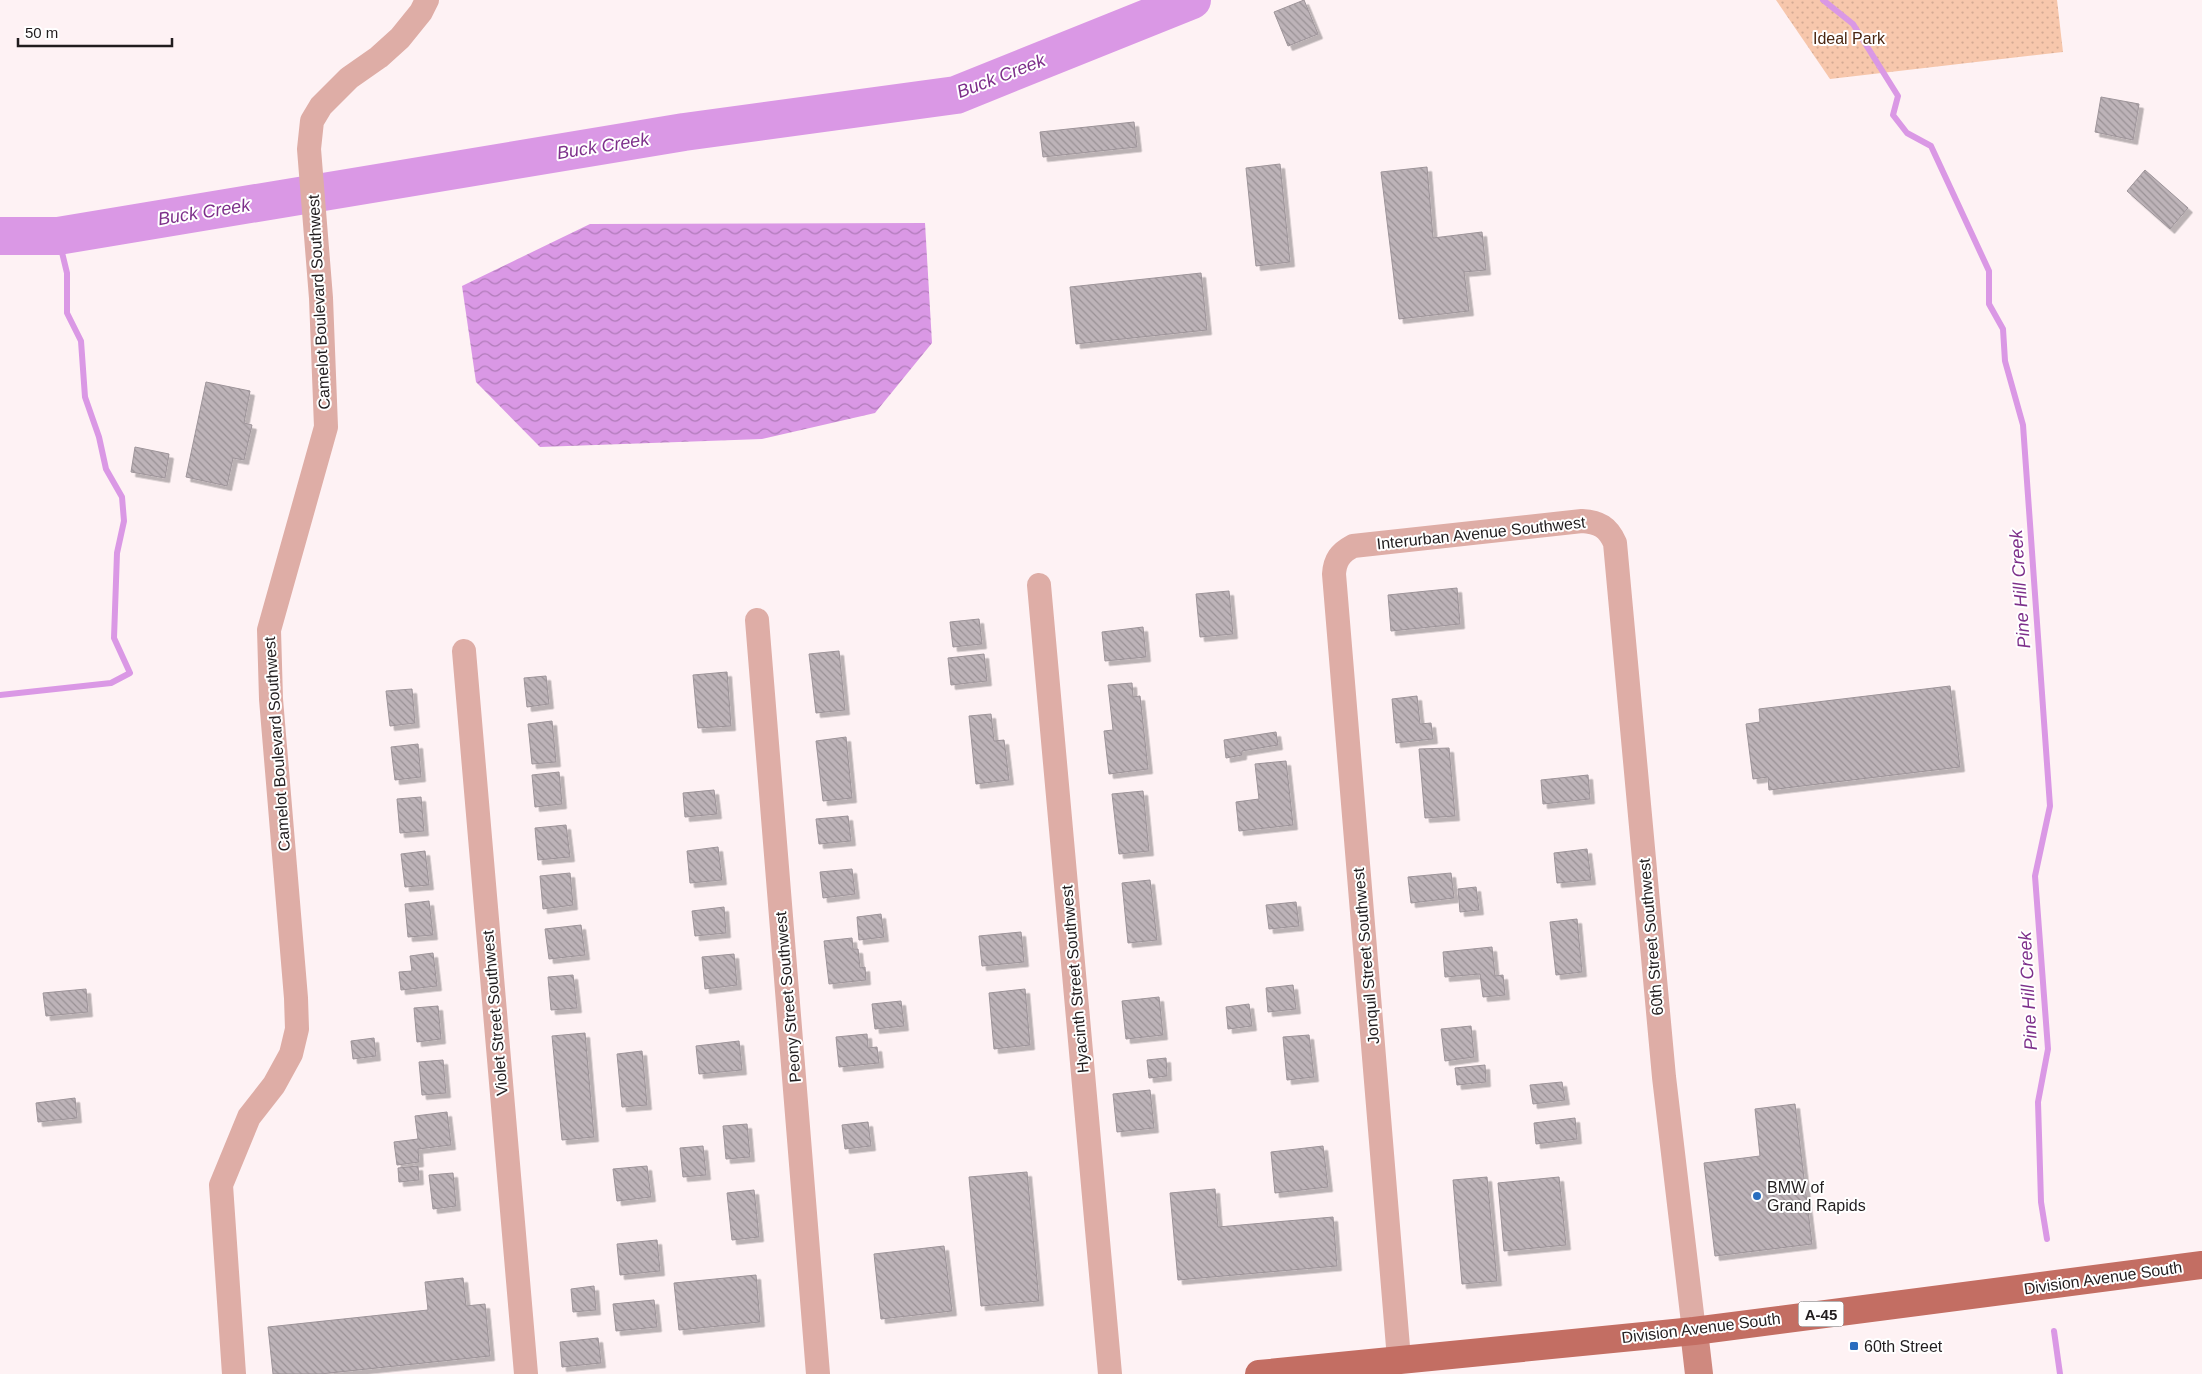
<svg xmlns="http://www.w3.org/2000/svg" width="2202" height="1374" viewBox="0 0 2202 1374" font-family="Helvetica,sans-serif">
  <defs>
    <pattern id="green-dots" width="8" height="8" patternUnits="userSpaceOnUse" patternTransform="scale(1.25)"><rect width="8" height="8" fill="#f7c7ac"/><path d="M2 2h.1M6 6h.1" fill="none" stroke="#d3aa94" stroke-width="1.8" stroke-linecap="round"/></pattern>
    <pattern id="water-waves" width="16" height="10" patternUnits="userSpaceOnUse" patternTransform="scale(1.25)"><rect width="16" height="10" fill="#da98e5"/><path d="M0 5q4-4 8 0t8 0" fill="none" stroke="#b07bb9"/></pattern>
    <pattern id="building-back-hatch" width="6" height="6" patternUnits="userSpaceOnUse" patternTransform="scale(1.25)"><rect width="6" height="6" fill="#bdb3b8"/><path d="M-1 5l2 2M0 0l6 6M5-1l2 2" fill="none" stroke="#999195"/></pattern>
    <filter id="shadow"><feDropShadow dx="4.5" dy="4.5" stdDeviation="0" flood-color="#0004"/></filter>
  </defs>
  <rect width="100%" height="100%" fill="#fef2f4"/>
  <path fill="url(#green-dots)" d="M1776,0H2057L2063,52L1830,79Z"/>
  <path fill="url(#water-waves)" d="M925,223L932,343L875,413L762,439L540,447L476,382L462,286L590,224Z"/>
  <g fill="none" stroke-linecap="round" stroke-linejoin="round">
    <path stroke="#da98e5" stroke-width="6" d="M1823,0L1853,24L1898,96L1893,115L1907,133L1931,146L1989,271V304L2003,329L2005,361L2023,425L2050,806L2035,876L2048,1049L2038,1102L2041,1202L2047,1239
      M0,695L111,683L130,673L114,638L117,553L124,521L122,497L106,469L99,437L85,397L81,341L67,313V273L58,236
      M2054,1331L2060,1374"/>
    <path stroke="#da98e5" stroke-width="38" d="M0,236H58L684,132L956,95L1192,0"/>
  </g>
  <path fill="url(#building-back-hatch)" stroke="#9d9499" filter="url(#shadow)" d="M1304,0L1318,34L1288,46L1274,12Z
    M2101,97L2139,104L2133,140L2095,132Z
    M1134,122L1137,147L1043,157L1040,132Z
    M1280,164L1290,262L1256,266L1246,168Z
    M1427,167L1433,238L1482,232L1486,270L1464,272L1469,311L1399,319L1381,172Z
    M2145,170L2188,208L2170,229L2127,191Z
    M1201,273L1207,330L1076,344L1070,287Z
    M206,382L250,391L244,423L252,425L244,460L233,458L227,486L186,477Z
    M135,447L169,454L165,478L131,472Z
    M1457,588L1460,624L1391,631L1388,595Z
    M1229,591L1233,634L1200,637L1196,594Z
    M979,619L982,644L953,647L950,622Z
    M1143,627L1146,657L1105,661L1102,632Z
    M839,651L845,710L816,713L809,654Z
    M984,654L987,681L951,685L948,658Z
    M727,672L731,726L698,728L693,675Z
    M546,676L549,704L527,707L524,678Z
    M1132,683L1133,697L1140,696L1148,769L1109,774L1104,731L1113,730L1108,685Z
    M1950,686L1960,767L1769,790L1768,777L1753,779L1746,724L1760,722L1759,709Z
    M412,689L415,723L390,726L386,691Z
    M1417,696L1420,724L1431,723L1433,739L1396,743L1392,699Z
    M991,714L994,741L1004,740L1009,780L976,784L969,716Z
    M552,721L556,762L532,764L528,724Z
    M1276,732L1278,745L1242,751V755L1226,758L1224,740Z
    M846,737L852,798L823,801L816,741Z
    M418,744L421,777L395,780L391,747Z
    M1449,748L1455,816L1425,818L1419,749Z
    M1286,761L1293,825L1239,831L1236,802L1259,799L1255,764Z
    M559,772L562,804L535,807L532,775Z
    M1588,775L1590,799L1543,804L1541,780Z
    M714,790L717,814L685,817L683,793Z
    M1143,791L1149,851L1119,854L1112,794Z
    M421,797L424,831L400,833L397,799Z
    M848,816L851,841L819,844L816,819Z
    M566,825L570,857L538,860L535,828Z
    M718,847L722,880L690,883L687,851Z
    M1587,849L1591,880L1557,883L1554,853Z
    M425,851L429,885L405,887L401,854Z
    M852,869L855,894L823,898L820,872Z
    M570,873L573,905L543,909L540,876Z
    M1451,873L1454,898L1411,903L1408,877Z
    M1150,880L1157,940L1128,943L1122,883Z
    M1476,887L1479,910L1460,912L1458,889Z
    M429,901L433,935L408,937L405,904Z
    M1296,902L1299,926L1269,929L1266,905Z
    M724,907L726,933L695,936L692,911Z
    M881,914L884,937L859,940L857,917Z
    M1577,919L1582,972L1556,975L1550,922Z
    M581,925L585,955L549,959L545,929Z
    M1021,932L1024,962L982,966L979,936Z
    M852,938L853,949H858L860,968L865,967L866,980L829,984L824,941Z
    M1492,947L1495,976L1503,975L1505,995L1483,997L1480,974L1445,977L1443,952Z
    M433,953L437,986L401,990L399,972L412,971L410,956Z
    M734,954L737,985L705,989L702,957Z
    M573,975L577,1008L551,1010L548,977Z
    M1293,985L1296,1009L1268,1012L1266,988Z
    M86,989L88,1012L46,1016L43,993Z
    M1025,989L1030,1045L994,1049L989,993Z
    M1159,997L1163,1035L1126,1039L1122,1001Z
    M901,1001L904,1026L875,1029L872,1004Z
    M1249,1004L1252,1026L1228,1029L1226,1007Z
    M438,1006L441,1039L417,1042L414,1008Z
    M1471,1026L1474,1057L1445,1061L1441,1029Z
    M585,1033L594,1137L562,1140L552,1036Z
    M867,1034L868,1048L877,1047L879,1063L839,1067L836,1037Z
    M1309,1035L1314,1077L1287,1080L1283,1037Z
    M374,1038L376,1056L353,1059L351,1041Z
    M739,1041L742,1070L699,1074L696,1046Z
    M642,1051L647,1105L622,1107L617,1054Z
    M1166,1058L1167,1076L1149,1078L1147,1060Z
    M443,1060L446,1093L422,1095L419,1062Z
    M1485,1065L1486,1082L1457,1085L1455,1068Z
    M1562,1082L1565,1100L1533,1104L1530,1085Z
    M1150,1090L1154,1128L1117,1132L1113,1094Z
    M75,1098L77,1118L38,1122L36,1103Z
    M1795,1104L1812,1244L1715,1256L1704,1163L1760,1156L1755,1109Z
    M447,1112L451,1145L418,1149L419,1162L397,1165L394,1142L418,1139L415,1116Z
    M1575,1118L1577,1139L1536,1144L1534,1123Z
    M868,1122L871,1146L845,1149L842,1125Z
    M747,1124L750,1157L726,1159L723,1126Z
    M703,1146L706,1175L683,1177L680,1148Z
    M1323,1146L1328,1187L1275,1193L1271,1152Z
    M418,1166L419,1180L399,1182L398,1168Z
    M647,1166L651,1197L617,1201L613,1169Z
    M1027,1172L1039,1301L981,1306L969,1177Z
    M453,1173L456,1206L433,1209L429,1175Z
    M1487,1177L1497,1281L1462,1284L1453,1180Z
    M1559,1177L1566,1245L1504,1251L1498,1183Z
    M1215,1189L1218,1227L1333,1217L1337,1266L1178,1280L1170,1193Z
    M754,1190L759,1237L732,1240L727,1193Z
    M657,1240L660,1271L620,1275L617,1244Z
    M944,1246L952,1311L881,1319L874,1254Z
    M756,1275L760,1322L679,1330L674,1283Z
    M463,1278L466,1306L485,1304L490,1356L320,1374H273L268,1327L428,1310L425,1282Z
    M594,1286L596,1310L573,1312L571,1289Z
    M654,1300L657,1327L616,1331L613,1304Z
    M598,1338L601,1363L562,1367L560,1342Z"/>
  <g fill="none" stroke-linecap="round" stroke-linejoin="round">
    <path stroke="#deada6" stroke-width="24" d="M1039,585L1110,1374
      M757,620L818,1374
      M464,651L526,1374
      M1399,1359L1334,574C1335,560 1340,553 1353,546L1582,521C1599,522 1608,527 1615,543L1664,1077L1694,1331
      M234,1374L221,1185L249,1117L274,1085L291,1054L297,1029L296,998L271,699L269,630L326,427L321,298L309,149L312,121L321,106L349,78L379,57L400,38L421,12L427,0"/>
    <path stroke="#cf897f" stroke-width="28" d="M1694,1331L1699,1374"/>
    <path stroke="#c36e63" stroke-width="28" d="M1259,1374L1694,1331L2202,1265"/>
  </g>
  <g fill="#296ebf" stroke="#fff" stroke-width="2">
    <circle cx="1757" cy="1196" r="5"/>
    <rect x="1849" y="1341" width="10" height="10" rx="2.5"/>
  </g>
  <g text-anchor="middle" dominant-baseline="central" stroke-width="4" stroke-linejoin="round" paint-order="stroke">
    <rect fill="#fff" stroke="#646162" stroke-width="1" x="1798.5" y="1301.5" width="45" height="25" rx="4"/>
    <g font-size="15" font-weight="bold" fill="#211d1e">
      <text x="1821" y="1314">A-45</text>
    </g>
    <g font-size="16" fill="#4b2711" stroke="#fff">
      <text x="1849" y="38">Ideal Park</text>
    </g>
    <g font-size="16" fill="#211d1e" stroke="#fff">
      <text transform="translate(319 302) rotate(-93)">Camelot Boulevard Southwest</text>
      <text transform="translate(1481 533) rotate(-6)">Interurban Avenue Southwest</text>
      <text transform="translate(277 744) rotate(-94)">Camelot Boulevard Southwest</text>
      <text transform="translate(1651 937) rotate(-95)">60th Street Southwest</text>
      <text transform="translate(1366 956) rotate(-95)">Jonquil Street Southwest</text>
      <text transform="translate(1075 979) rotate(-95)">Hyacinth Street Southwest</text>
      <text transform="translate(788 997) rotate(-95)">Peony Street Southwest</text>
      <text transform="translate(495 1013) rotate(-95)">Violet Street Southwest</text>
      <text transform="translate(2103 1278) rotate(-8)">Division Avenue South</text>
      <text transform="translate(1701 1328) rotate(-7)">Division Avenue South</text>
    </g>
    <g font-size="16" fill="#211d1e" stroke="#fff" text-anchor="start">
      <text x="1767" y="1187">BMW of<tspan x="1767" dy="18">Grand Rapids</tspan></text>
      <text x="1864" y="1346">60th Street</text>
    </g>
    <g font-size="18" font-style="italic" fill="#7d2f8a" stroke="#fff">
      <text transform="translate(1001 76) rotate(-21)">Buck Creek</text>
      <text transform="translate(603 146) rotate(-9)">Buck Creek</text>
      <text transform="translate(204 212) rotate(-9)">Buck Creek</text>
      <text transform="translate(2020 589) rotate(-94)">Pine Hill Creek</text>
      <text transform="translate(2028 991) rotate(-93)">Pine Hill Creek</text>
    </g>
  </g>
  <path d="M18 38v8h154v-8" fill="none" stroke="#211d1e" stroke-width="2.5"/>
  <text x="25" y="38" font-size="15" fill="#211d1e" stroke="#ffffff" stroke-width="4" paint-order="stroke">50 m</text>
</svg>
